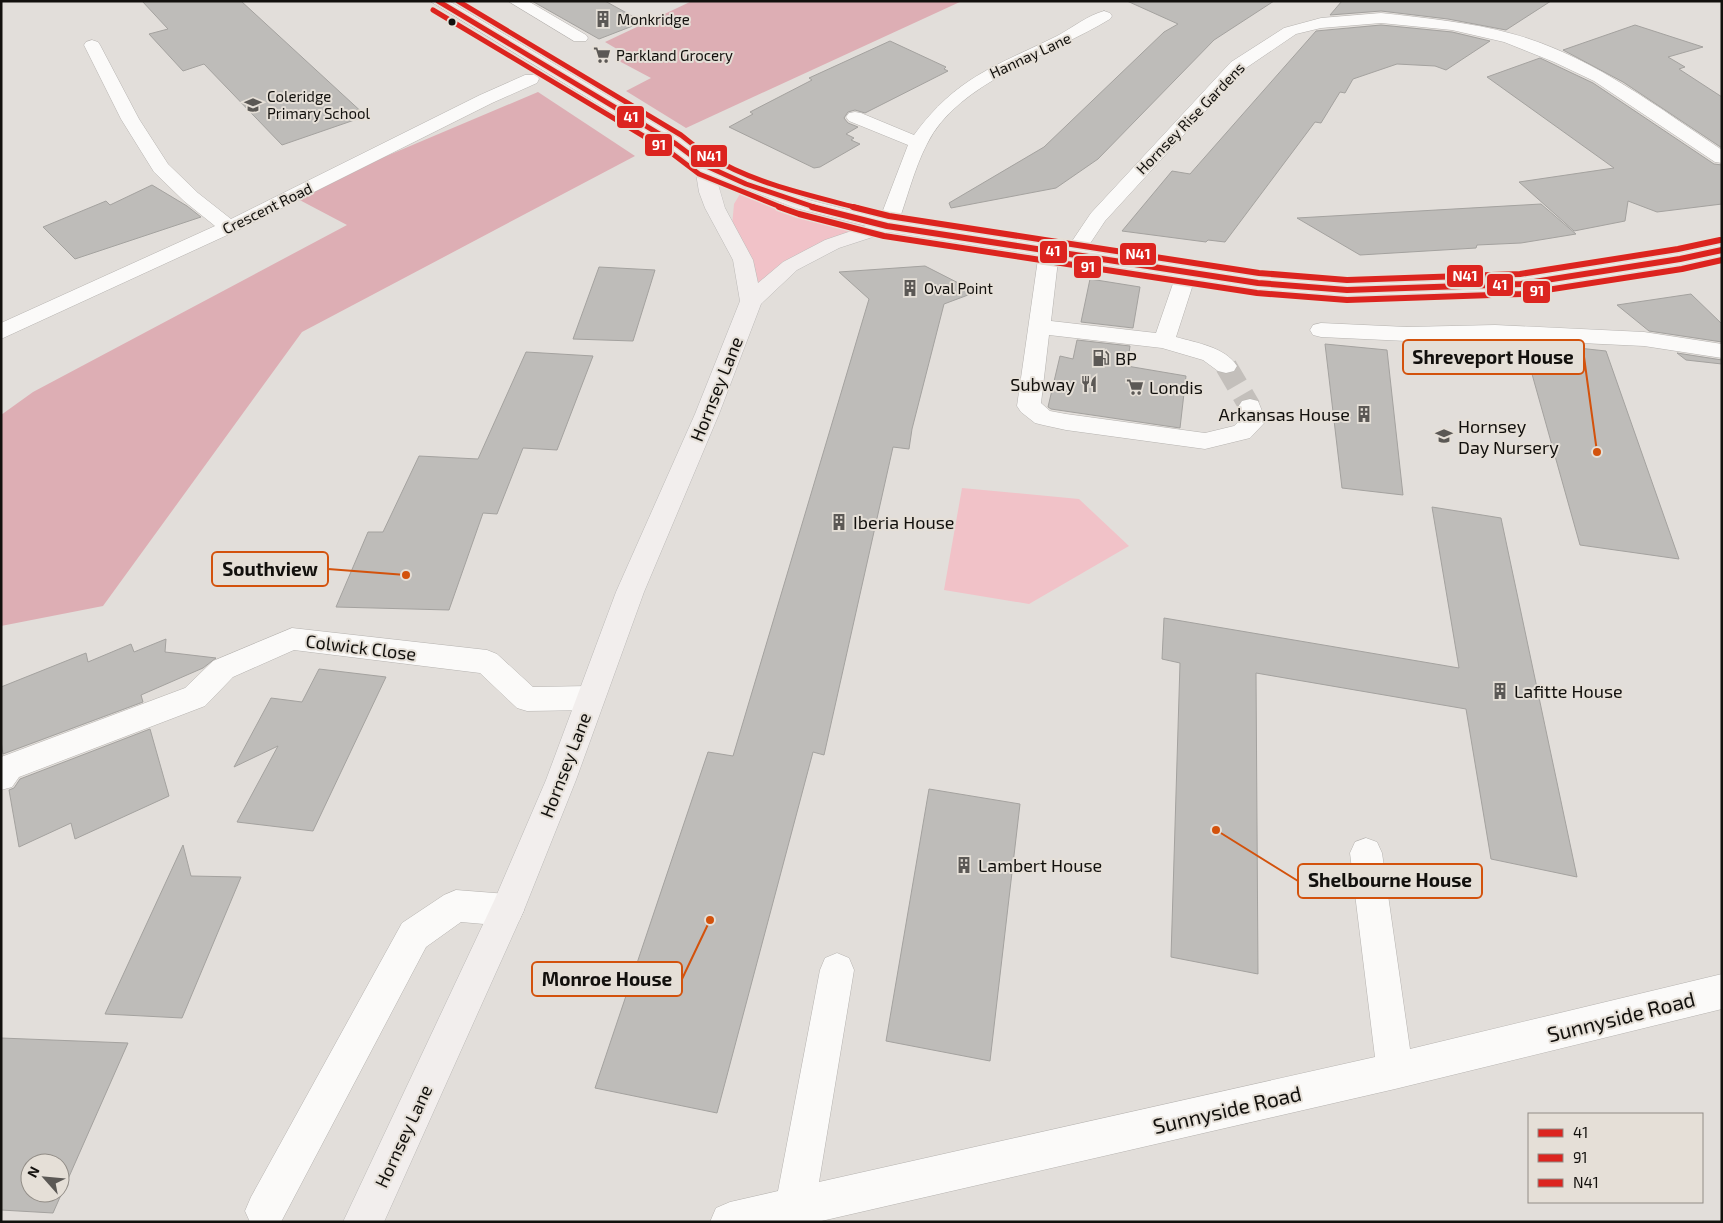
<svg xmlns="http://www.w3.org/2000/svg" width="1723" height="1223" viewBox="0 0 1723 1223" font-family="'Exo 2',sans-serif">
  <rect width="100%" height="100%" fill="#e2deda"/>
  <path fill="#f1c2c8" d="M746,184L887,226L832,244L751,301L731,237L734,204Z
    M962,488L1079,499L1129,546L1029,604L944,590Z"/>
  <path fill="#ddaeb4" d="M692,1H962L686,128L626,91L651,78L619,61L629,56L605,42Z
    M538,92L635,156L302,332L103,606L1,626V415L33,392L347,225L292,196Z"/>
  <path fill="#bebcb9" stroke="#a4a29f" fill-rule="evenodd" d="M142,1H241L366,116L282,145L204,64L183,71L149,34L168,29Z
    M532,1H605L643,22L599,39Z
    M1127,1H1274L1214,40L1098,159L1056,188L951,208L949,203L1044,147L1164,32L1178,24Z
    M1342,1H1551L1506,30L1448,19L1381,11L1330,15Z
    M1381,25L1452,32L1490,41L1446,70L1435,66L1397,64L1353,79L1345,93L1340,92L1321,123L1315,122L1225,242L1208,240L1206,242L1122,231L1172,171L1190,174L1316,31Z
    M1635,25L1703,47L1668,57L1685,67L1679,69L1722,97V148L1623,82L1563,50Z
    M890,41L946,67L944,69L948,71L865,113L855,110L848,112L844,118L848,123L858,127L846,134L854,138L851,140L860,144L820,167L814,168L729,127L753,114L750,112L812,80L809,78Z
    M1540,58L1593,83L1714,164L1722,165V204L1657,212L1628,201L1625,221L1574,231L1519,182L1614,168L1487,77Z
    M152,185L187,206L201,217L75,259L43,227L106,201L110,205Z
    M1541,204L1576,234L1521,243L1477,245L1476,248L1360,255L1297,218Z
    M925,266L976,292L944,304L912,429L909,449L893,447L824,755L813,752L717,1113L595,1088L708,752L733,756L869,299L839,272Z
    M599,267L655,270L633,341L573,339Z
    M1090,279L1140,287L1133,328L1081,322Z
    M1691,294L1722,324V342L1649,331L1617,305Z
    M1077,340L1130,346L1127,366L1186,376L1180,428L1051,409L1048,407L1060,356L1073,359Z
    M1523,342L1606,351L1679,559L1580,545Z
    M1325,344L1387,350L1403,495L1342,488Z
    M526,352L593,356L557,450L523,448L497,514L483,513L449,610L336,607L368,532H383L419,456L478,459Z
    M1677,353L1722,360V364L1686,360Z
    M1432,507L1501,518L1577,877L1491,859L1466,709L1256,673L1258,974L1171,957L1180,663L1162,659L1164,618L1459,668Z
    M166,639L165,652L216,658L203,668L141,695L143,702L3,754L1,741V687L86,653L88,662L131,644L134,652Z
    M319,669L386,677L313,831L237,822L278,746L234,767L271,698L302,702Z
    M150,729L169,796L75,839L71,823L19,847L9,790L14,788L20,779Z
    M929,789L1020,804L990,1061L886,1041Z
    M183,845L191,876L241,877L182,1018L105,1014Z
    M1,1038L128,1043L53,1213L1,1210ZM30,1163H60V1193H30Z"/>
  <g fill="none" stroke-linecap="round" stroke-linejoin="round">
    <path stroke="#c3bfbb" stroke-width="22" stroke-dasharray="22 11" stroke-linecap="butt" d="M1226,366L1250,407"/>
    <g stroke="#b6b3b0" stroke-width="1">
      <path id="minor" d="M508,1H528L586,35L588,38L586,41H574Z
        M1104,11L1110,13L1112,16L1110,19C1053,54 957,82 927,144C914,169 907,199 897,226L894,230L887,232L880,230L877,226L908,145L849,121L846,117L849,113L855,112L861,113L914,135C956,77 996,66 1057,36C1072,28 1088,15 1104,11Z
        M1381,13C1426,18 1469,22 1513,34C1590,55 1656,106 1722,150V163L1715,162L1594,81L1554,62L1504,42L1452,30L1381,23L1321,28L1296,34L1243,70L1105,221L1079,260L1072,262L1065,260L1062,256L1091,213L1231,62L1284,28L1321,18Z
        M92,40L98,42L100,45L139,119L168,164L198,193L231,219L480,95L525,75H537L539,79L537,83L492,103L236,231L1,339V323L215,226L184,201L154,172L121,119L84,45L86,42Z
        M1049,246L1056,248L1059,252L1051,321L1156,333L1177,272L1180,268L1187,266L1194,268L1197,272L1176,337C1197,343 1225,347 1237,366L1234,371L1226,373L1218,371L1203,360L1162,348L1049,335L1041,403L1050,411L1066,414L1205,433L1234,426L1242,419L1238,407L1242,401L1250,399L1258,401L1266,421L1250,438L1205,449L1066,430L1043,425L1035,423L1021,412L1017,406L1039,252L1042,248Z
        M1321,323L1407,327L1495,325L1644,332L1722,344V358L1644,346L1495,339L1407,341L1321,337L1313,335L1310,330L1313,325Z
        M292,628L487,650L497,654L533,687L590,686L600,689L605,698L600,707L590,710L527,711L517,708L480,673L294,650L233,677L205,706L19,777L12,787L1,790V757L185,688L213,661Z
        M1366,838L1377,842L1382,853L1410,1049L1722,974V1009L1395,1089L817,1222H710L716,1208L730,1202L778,1191L820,970L825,958L837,953L849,958L854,970L819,1182L1375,1057L1350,853L1355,842Z
        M456,890L507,894L519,899L524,910L519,921L507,926L461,922L426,947L281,1222H250L245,1211L251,1197L402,923L444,895Z"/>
    </g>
    <g stroke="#bcbab8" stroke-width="1">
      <path id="major" d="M430,1H449L682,140L711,161L753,180L809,200L888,220L1258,277L1347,284L1521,278L1680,253L1722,244V256L1680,265L1521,290L1347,296L1258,289L888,232L839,248L797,270L761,304L719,414L644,592L576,780L524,910L384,1222H343L494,901L546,780L616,592L695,414L740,301L733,260L705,208L699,192L695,167L670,148ZM716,177L795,208L866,226L825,240L783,262L758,283L753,260L725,208Z"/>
    </g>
    <use href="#minor" fill="#fbfaf9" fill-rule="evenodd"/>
    <use href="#major" fill="#f2eeed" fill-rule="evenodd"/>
    <g stroke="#e5dfd7" stroke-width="8">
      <path id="bus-1-far1" d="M438,1L676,144L704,165L746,184L817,208"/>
    </g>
    <g stroke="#e5dfd7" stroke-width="9">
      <path id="bus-1" d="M812,207L887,226L1258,283L1347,290L1521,284L1680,259L1722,250"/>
    </g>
    <g stroke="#e5dfd7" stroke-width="8">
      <path id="bus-2-far1" d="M433,10L670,152L699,174L783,208"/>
    </g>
    <g stroke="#e5dfd7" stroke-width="9">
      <path id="bus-2" d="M779,207L799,214L884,236L1257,293L1347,300L1521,294L1682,269L1722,260"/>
    </g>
    <g stroke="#e5dfd7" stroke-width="8">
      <path id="bus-3-far1" d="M458,1L681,135C690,142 699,150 709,156C753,183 808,195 858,208"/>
    </g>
    <g stroke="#e5dfd7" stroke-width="9">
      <path id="bus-3" d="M853,207L889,216L1259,273L1347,280L1520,274L1678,249L1720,240"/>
    </g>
    <use href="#bus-1-far1" stroke="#dc241f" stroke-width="5"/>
    <use href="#bus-1" stroke="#dc241f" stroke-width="6"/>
    <use href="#bus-2-far1" stroke="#dc241f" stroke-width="5"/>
    <use href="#bus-2" stroke="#dc241f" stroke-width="6"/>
    <use href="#bus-3-far1" stroke="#dc241f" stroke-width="5"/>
    <use href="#bus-3" stroke="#dc241f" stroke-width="6"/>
  </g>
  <defs>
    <g id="building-bare" transform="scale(1.35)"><path d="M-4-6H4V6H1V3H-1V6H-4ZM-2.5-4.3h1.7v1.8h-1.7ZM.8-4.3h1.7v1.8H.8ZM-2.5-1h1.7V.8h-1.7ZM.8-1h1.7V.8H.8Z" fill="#5b5855" stroke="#e5dfd7" stroke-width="2.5" paint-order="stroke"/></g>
    <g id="supermarket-bare" transform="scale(1.35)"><path d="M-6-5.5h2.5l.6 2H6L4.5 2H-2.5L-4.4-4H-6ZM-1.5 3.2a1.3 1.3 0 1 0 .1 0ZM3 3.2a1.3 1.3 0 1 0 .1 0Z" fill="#5b5855" stroke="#e5dfd7" stroke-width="2.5" paint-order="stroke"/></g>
    <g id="school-bare" transform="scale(1.35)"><path d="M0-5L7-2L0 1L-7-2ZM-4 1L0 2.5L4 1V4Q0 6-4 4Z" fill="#5b5855" stroke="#e5dfd7" stroke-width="2.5" paint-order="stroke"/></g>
    <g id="fuel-bare" transform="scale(1.35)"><path d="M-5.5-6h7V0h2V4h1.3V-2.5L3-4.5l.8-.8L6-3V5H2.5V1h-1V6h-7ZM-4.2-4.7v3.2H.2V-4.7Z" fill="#5b5855" stroke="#e5dfd7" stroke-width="2.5" paint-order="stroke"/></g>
    <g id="restaurant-bare" transform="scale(1.35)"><path d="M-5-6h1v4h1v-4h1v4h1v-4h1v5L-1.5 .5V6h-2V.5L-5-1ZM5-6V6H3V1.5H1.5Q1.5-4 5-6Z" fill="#5b5855" stroke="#e5dfd7" stroke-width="2.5" paint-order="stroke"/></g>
  </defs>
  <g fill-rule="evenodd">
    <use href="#building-bare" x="603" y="19"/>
    <use href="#supermarket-bare" x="602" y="55"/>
    <use href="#school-bare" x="253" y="105"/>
    <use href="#building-bare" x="910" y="288"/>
    <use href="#fuel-bare" x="1101" y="358"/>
    <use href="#restaurant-bare" x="1089" y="384"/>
    <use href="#supermarket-bare" x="1135" y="387"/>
    <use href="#building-bare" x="1364" y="414"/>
    <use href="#school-bare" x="1444" y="436"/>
    <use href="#building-bare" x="839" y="522"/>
    <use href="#building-bare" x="1500" y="691"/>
    <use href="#building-bare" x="964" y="865"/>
  </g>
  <circle fill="#12100d" stroke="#e5dfd7" stroke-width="2" cx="452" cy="22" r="4.5"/>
  <g text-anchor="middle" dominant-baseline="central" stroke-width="4" stroke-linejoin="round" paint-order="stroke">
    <g font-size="15" fill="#12100d" stroke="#e5dfd7" text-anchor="start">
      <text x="617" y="19">Monkridge</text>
      <text x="616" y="55">Parkland Grocery</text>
      <text x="267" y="96">Coleridge<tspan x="267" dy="17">Primary School</tspan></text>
      <text x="924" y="288">Oval Point</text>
    </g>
    <g font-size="15" fill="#12100d" stroke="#e5dfd7">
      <text transform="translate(1030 55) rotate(-25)">Hannay Lane</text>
      <text transform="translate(1190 118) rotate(-46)">Hornsey Rise Gardens</text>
      <text transform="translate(267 208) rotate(-26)">Crescent Road</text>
    </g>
    <g font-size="18" fill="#12100d" stroke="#e5dfd7" text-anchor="start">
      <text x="1115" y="358">BP</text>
      <text x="1075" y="384" text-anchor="end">Subway</text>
      <text x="1149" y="387">Londis</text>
      <text x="1350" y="414" text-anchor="end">Arkansas House</text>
      <text x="1458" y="426">Hornsey<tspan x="1458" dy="21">Day Nursery</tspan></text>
      <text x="853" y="522">Iberia House</text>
      <text x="1514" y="691">Lafitte House</text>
      <text x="978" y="865">Lambert House</text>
    </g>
    <g font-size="18" fill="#12100d" stroke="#e5dfd7">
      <text transform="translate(716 389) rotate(-68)">Hornsey Lane</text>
      <text transform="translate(361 647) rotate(7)">Colwick Close</text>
      <text transform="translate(565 765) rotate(-69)">Hornsey Lane</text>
      <text transform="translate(403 1136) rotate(-65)">Hornsey Lane</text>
    </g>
    <g font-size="21" fill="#12100d" stroke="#e5dfd7">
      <text transform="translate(1621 1016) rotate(-14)">Sunnyside Road</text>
      <text transform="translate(1227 1109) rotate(-13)">Sunnyside Road</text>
    </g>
  </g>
  <path fill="none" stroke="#d3520c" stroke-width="2" d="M1597 452L1584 357M406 575L328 569M1216 830L1298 881M710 920L682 979"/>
  <g fill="#d3520c" stroke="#e5dfd7" stroke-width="2">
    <circle cx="1597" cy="452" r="5"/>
    <circle cx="406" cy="575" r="5"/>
    <circle cx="1216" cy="830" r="5"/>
    <circle cx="710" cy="920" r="5"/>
  </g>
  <g fill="#e5dfd7" stroke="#d3520c" stroke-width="2">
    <rect x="1403" y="340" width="181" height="34" rx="5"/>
    <rect x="212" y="552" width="116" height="34" rx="5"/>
    <rect x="1298" y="864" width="184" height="34" rx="5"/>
    <rect x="532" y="962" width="150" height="34" rx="5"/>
  </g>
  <g font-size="19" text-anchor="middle" font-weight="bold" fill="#12100d">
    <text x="1493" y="364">Shreveport House</text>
    <text x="270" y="576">Southview</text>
    <text x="1390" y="887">Shelbourne House</text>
    <text x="607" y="986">Monroe House</text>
  </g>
  <g stroke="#e5dfd7" stroke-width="2">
    <rect x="616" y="105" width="29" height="24" rx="5" fill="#dc241f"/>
    <rect x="644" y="133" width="29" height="24" rx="5" fill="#dc241f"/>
    <rect x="690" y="144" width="38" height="24" rx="5" fill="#dc241f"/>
    <rect x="1039" y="240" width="29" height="24" rx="5" fill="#dc241f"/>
    <rect x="1119" y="242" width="38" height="24" rx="5" fill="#dc241f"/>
    <rect x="1073" y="255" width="29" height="24" rx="5" fill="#dc241f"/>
    <rect x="1446" y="264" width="38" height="24" rx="5" fill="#dc241f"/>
    <rect x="1486" y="273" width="28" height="24" rx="5" fill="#dc241f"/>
    <rect x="1522" y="280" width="29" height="24" rx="5" fill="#dc241f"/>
  </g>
  <g font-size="14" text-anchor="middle" font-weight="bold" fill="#fff">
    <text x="631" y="122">41</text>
    <text x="659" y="150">91</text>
    <text x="709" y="161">N41</text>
    <text x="1053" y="256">41</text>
    <text x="1138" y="259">N41</text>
    <text x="1088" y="272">91</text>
    <text x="1465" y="281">N41</text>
    <text x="1500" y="290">41</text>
    <text x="1537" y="296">91</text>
  </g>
  <rect width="1723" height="1223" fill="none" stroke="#12100d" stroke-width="5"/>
  <rect x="1528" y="1113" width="175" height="90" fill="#e5dfd7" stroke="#918c86"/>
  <rect x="1538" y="1129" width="25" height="8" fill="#dc241f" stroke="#918c86"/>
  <text x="1573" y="1138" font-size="15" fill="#12100d">41</text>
  <rect x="1538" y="1154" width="25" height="8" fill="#dc241f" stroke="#918c86"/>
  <text x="1573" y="1163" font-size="15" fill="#12100d">91</text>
  <rect x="1538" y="1179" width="25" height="8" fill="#dc241f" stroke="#918c86"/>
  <text x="1573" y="1188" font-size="15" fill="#12100d">N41</text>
  <g transform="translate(45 1178) rotate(297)"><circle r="24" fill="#e5dfd7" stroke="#918c86"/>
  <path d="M0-4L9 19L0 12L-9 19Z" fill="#5b5855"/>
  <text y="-8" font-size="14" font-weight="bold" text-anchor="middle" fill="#12100d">N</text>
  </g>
</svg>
